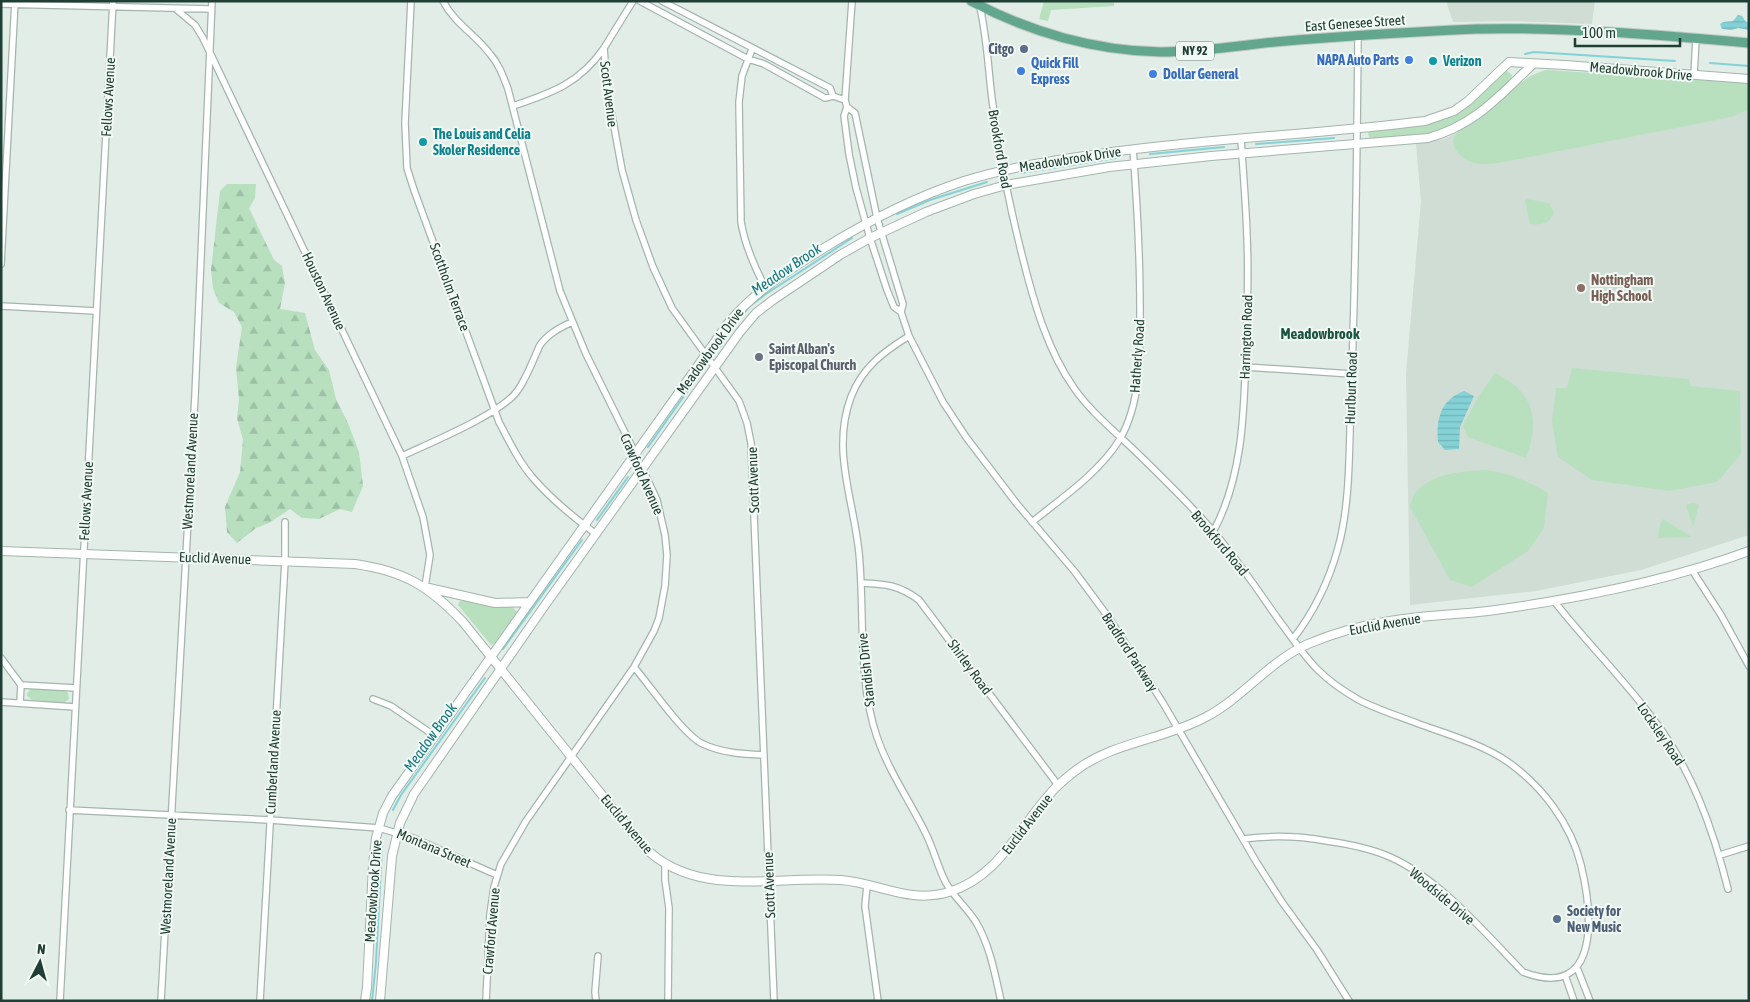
<svg xmlns="http://www.w3.org/2000/svg" width="1750" height="1002" viewBox="0 0 1750 1002" font-family="'Asap Condensed',sans-serif">
  <defs>
    <pattern id="forest-firs" width="22" height="20" patternUnits="userSpaceOnUse" patternTransform="scale(1.25)"><rect width="22" height="20" fill="#b8e0bf"/><path d="M5 1l3.5 6h-7zM16 11l3.5 6h-7z" fill="#9ec1a5"/></pattern>
    <pattern id="water-rules" width="6" height="5" patternUnits="userSpaceOnUse" patternTransform="scale(1.25)"><rect width="6" height="5" fill="#84d1d6"/><path d="M0 2.5h6" fill="none" stroke="#72b4b8"/></pattern>
  </defs>
  <rect width="100%" height="100%" fill="#e1ede6"/>
  <path fill="#cfddd5" d="M1446,1H1595L1592,24L1509,21L1453,22Z
    M1546,70L1749,83V535L1641,570L1536,591L1410,605L1406,374L1421,201L1416,144L1444,139L1457,133L1478,119L1529,77Z"/>
  <path fill="#b8e0bf" d="M1044,1H1114V6L1051,10L1048,21L1039,19Z
    M1506,70L1512,75L1511,79C1498,93 1484,108 1468,118C1440,136 1405,136 1373,139L1369,137L1368,133L1370,130C1404,126 1442,127 1469,105C1482,94 1491,78 1506,70Z
    M1546,70L1749,83V109L1731,117L1509,161C1491,164 1468,169 1456,150C1453,146 1452,140 1455,136C1458,130 1465,127 1470,124C1491,110 1507,91 1528,78C1533,74 1540,72 1546,70Z
    M1527,199L1549,203L1554,212C1550,224 1541,225 1530,224L1525,201Z
    M1572,368L1689,379L1691,386L1740,391L1741,454L1717,482L1669,491L1592,480L1558,457L1552,421L1556,388H1567Z
    M1495,373C1533,391 1541,419 1526,458L1468,437L1463,426L1478,397Z
    M1486,470C1512,474 1525,480 1548,493L1544,528L1528,551L1472,587L1450,580L1410,507C1411,502 1413,496 1416,492C1432,473 1463,471 1486,470Z
    M1693,503L1699,505L1693,527L1686,505Z
    M1663,519L1690,536L1691,537L1658,538L1659,528Z
    M463,600L489,605L513,607L517,612L495,643L491,645L458,605L459,602Z
    M31,689L64,690L68,693L69,699L64,703L32,700L27,696V693Z"/>
  <path fill="url(#forest-firs)" d="M227,184H256L255,198L249,208L274,260L282,266L285,283L280,309L305,313L315,350L329,370L336,399L348,423L359,452L363,486L352,512L340,509L319,519L302,518L290,509L269,523L256,528L237,543L227,532L225,507L240,472L243,440L237,418L239,399L236,368L242,327L234,312L219,303L213,288L211,270L220,191Z"/>
  <path fill="url(#water-rules)" d="M1738,15L1742,16L1746,22H1749V30L1738,28L1731,30L1722,29L1720,24L1723,22L1733,21Z
    M1464,391L1474,396L1460,427L1459,449L1445,450L1438,442C1436,418 1441,400 1464,391Z"/>
  <g fill="none" stroke-linecap="round" stroke-linejoin="round">
    <path stroke="#84d1d6" stroke-width="2" d="M1525,54L1534,52L1675,61
      M1710,63L1749,66
      M1256,144L1334,138
      M1150,154L1224,147
      M1021,173L1116,158
      M897,214L930,200L987,182
      M719,348L734,324L750,306L766,294L852,238
      M648,447L701,372
      M597,520L628,477
      M503,649L582,540
      M393,810L401,795L485,678
      M372,1001L376,962L382,847"/>
    <g stroke="#a3b5ad" stroke-width="8">
      <path id="minor" d="M411,1L405,123L407,168L414,190L499,422C509,441 519,462 533,478C552,500 573,517 596,534
        M443,1C454,23 476,35 490,54C499,64 503,76 508,89L560,291L586,354L635,453L657,500L665,535L667,555L665,586L659,618L654,631L634,667L526,821L501,864L494,887L490,914L486,1001
        M633,1L604,48L607,88L622,170L636,220L653,267L672,308L739,401L747,423L751,443L774,1001
        M640,1L748,59L764,64L825,98L833,96L845,100
        M662,1L830,88L833,96
        M852,1L845,100L847,107L844,116L849,154L856,188L870,238L887,290L894,307L901,312
        M979,3C987,35 988,67 992,99C999,154 1010,209 1024,263C1035,306 1048,351 1074,388C1090,411 1112,429 1132,448C1160,475 1188,502 1213,531C1237,559 1257,589 1278,619C1291,636 1303,655 1318,670C1329,681 1345,692 1359,700C1378,710 1399,716 1419,724C1447,734 1484,745 1508,762C1542,786 1571,824 1581,865C1592,911 1602,1002 1523,972C1485,933 1440,879 1390,857C1370,848 1348,844 1327,841C1299,836 1272,835 1243,839
        M1,4L211,9
        M177,10L195,25L203,38L402,456L423,517L430,555L425,587
        M752,49L742,76L739,102L741,222C745,246 754,266 765,287
        M1694,75L1696,39
        M513,106C552,93 580,83 604,48
        M847,107L855,113L877,218L903,304L901,312L909,336L943,402L966,437L1017,504L1075,572L1109,618L1163,703L1257,863L1282,902L1317,950L1349,1001
        M1,264L15,1
        M1,306L96,311
        M909,336C883,352 862,368 851,397C831,450 854,501 859,553C865,614 857,678 877,737C889,772 910,801 926,834C934,850 938,868 946,883C954,897 967,908 976,922C990,946 995,974 1001,1001
        M1246,367L1352,374
        M402,456C430,443 503,413 518,390C527,377 533,360 540,345C548,334 559,328 572,322
        M1032,522C1063,497 1099,473 1120,439C1142,401 1140,350 1140,309C1140,255 1137,202 1133,149
        M1213,532C1243,477 1244,412 1246,351C1247,313 1249,275 1247,237C1246,204 1243,171 1241,139
        M1692,570L1721,615L1749,666
        M861,583C886,584 899,585 919,600L1058,785
        M1554,601C1586,642 1623,678 1654,720C1692,770 1713,829 1728,889
        M1293,639C1313,613 1329,581 1338,548C1351,502 1349,443 1351,394C1356,275 1357,155 1358,36
        M1,658L21,685L20,703
        M634,667C649,684 684,736 703,744C722,753 743,754 764,755
        M21,685L76,688
        M373,699L391,706L435,736
        M1,702L75,707
        M69,810L270,820L379,828L413,838L497,875
        M1720,855L1749,846
        M665,863V880L669,908L668,1001
        M867,885L865,906L878,1001
        M1578,970L1590,1001
        M1566,978L1574,1001
        M60,1001L113,1
        M161,1001L195,396L212,1
        M260,1001L285,561V522
        M596,1001L595,992L598,956"/>
    </g>
    <g stroke="#a3b5ad" stroke-width="10">
      <path id="tertiary" d="M1,551L355,564C404,571 429,586 463,622L643,846C696,900 775,875 841,880C879,883 909,904 949,892C997,878 1018,830 1048,796C1055,787 1066,778 1075,771C1113,742 1162,740 1204,718C1242,699 1269,661 1308,644C1334,633 1363,625 1390,621C1422,615 1455,615 1488,611C1576,599 1665,582 1749,551
        M429,588L495,603L530,602
        M365,1001L367,987L373,865L376,838L383,813L392,796L729,322C755,291 790,269 824,248C868,221 915,197 964,181C1012,166 1063,159 1112,152C1216,138 1321,134 1425,121L1454,111L1468,101L1509,62L1565,65L1749,79
        M380,1001L392,856L400,823L414,794L543,608L740,332L756,313L773,300L840,255L870,238L926,212L974,194L1006,185L1109,167L1211,156L1428,138C1475,125 1499,96 1533,64"/>
    </g>
    <g stroke="#c1c9c6" stroke-width="11">
      <path id="primary" d="M971,1C1029,32 1095,51 1161,52C1199,52 1237,46 1275,42C1342,36 1409,32 1476,29C1567,27 1659,35 1749,43"/>
    </g>
    <use href="#minor" stroke="#fff" stroke-width="5.5"/>
    <use href="#tertiary" stroke="#fff" stroke-width="8"/>
    <use href="#primary" stroke="#62a68e" stroke-width="9"/>
  </g>
  <g fill="#5c6f8a" stroke="#f2f9f5" stroke-width="2">
    <circle cx="1024" cy="49" r="5"/>
    <circle cx="1557" cy="919" r="5"/>
  </g>
  <g fill="#3f7fe0" stroke="#f2f9f5" stroke-width="2">
    <circle cx="1409" cy="60" r="5"/>
    <circle cx="1021" cy="71" r="5"/>
    <circle cx="1153" cy="74" r="5"/>
  </g>
  <g fill="#0f9aa8" stroke="#f2f9f5" stroke-width="2">
    <circle cx="1433" cy="61" r="5"/>
    <circle cx="423" cy="142" r="5"/>
  </g>
  <circle fill="#8d6e63" stroke="#f2f9f5" stroke-width="2" cx="1581" cy="288" r="5"/>
  <circle fill="#6b7280" stroke="#f2f9f5" stroke-width="2" cx="759" cy="357" r="5"/>
  <g text-anchor="middle" dominant-baseline="central" stroke-width="4" stroke-linejoin="round" paint-order="stroke">
    <rect fill="#f2f9f5" stroke="#5f776e" stroke-width="1" x="1176" y="41.5" width="38" height="19" rx="4"/>
    <g font-size="12" font-weight="bold" fill="#203f34">
      <text x="1195" y="51">NY 92</text>
    </g>
    <g font-size="14" fill="#203f34" stroke="#f2f9f5">
      <text transform="translate(1355 23) rotate(-4)">East Genesee Street</text>
      <text transform="translate(1641 71) rotate(5)">Meadowbrook Drive</text>
      <text transform="translate(609 94) rotate(83)">Scott Avenue</text>
      <text transform="translate(108 97) rotate(-87)">Fellows Avenue</text>
      <text transform="translate(1000 149) rotate(80)">Brookford Road</text>
      <text transform="translate(1070 159) rotate(-9)">Meadowbrook Drive</text>
      <text transform="translate(450 287) rotate(70)">Scottholm Terrace</text>
      <text transform="translate(324 291) rotate(65)">Houston Avenue</text>
      <text transform="translate(1246 337) rotate(-88)">Harrington Road</text>
      <text transform="translate(710 351) rotate(-54)">Meadowbrook Drive</text>
      <text transform="translate(1137 356) rotate(-86)">Hatherly Road</text>
      <text transform="translate(1351 388) rotate(-88)">Hurlburt Road</text>
      <text transform="translate(190 471) rotate(-87)">Westmoreland Avenue</text>
      <text transform="translate(642 474) rotate(66)">Crawford Avenue</text>
      <text transform="translate(753 480) rotate(-92)">Scott Avenue</text>
      <text transform="translate(86 501) rotate(-87)">Fellows Avenue</text>
      <text transform="translate(1220 543) rotate(50)">Brookford Road</text>
      <text transform="translate(215 558) rotate(2)">Euclid Avenue</text>
      <text transform="translate(1385 624) rotate(-10)">Euclid Avenue</text>
      <text transform="translate(1130 652) rotate(57)">Bradford Parkway</text>
      <text transform="translate(970 667) rotate(54)">Shirley Road</text>
      <text transform="translate(866 670) rotate(-96)">Standish Drive</text>
      <text transform="translate(1661 734) rotate(56)">Locksley Road</text>
      <text transform="translate(273 762) rotate(-87)">Cumberland Avenue</text>
      <text transform="translate(627 824) rotate(50)">Euclid Avenue</text>
      <text transform="translate(1027 824) rotate(-52)">Euclid Avenue</text>
      <text transform="translate(434 848) rotate(23)">Montana Street</text>
      <text transform="translate(168 876) rotate(-87)">Westmoreland Avenue</text>
      <text transform="translate(769 885) rotate(-92)">Scott Avenue</text>
      <text transform="translate(373 891) rotate(-86)">Meadowbrook Drive</text>
      <text transform="translate(1442 896) rotate(40)">Woodside Drive</text>
      <text transform="translate(491 931) rotate(-85)">Crawford Avenue</text>
    </g>
    <g font-size="14" font-weight="bold" fill="#4e5e75" stroke="#f2f9f5" text-anchor="end">
      <text x="1014" y="49">Citgo</text>
      <text x="1567" y="911" text-anchor="start">Society for<tspan x="1567" dy="16">New Music</tspan></text>
    </g>
    <g font-size="14" font-weight="bold" fill="#366cbe" stroke="#f2f9f5" text-anchor="start">
      <text x="1399" y="60" text-anchor="end">NAPA Auto Parts</text>
      <text x="1031" y="63">Quick Fill<tspan x="1031" dy="16">Express</tspan></text>
      <text x="1163" y="74">Dollar General</text>
    </g>
    <g font-size="14" font-weight="bold" fill="#0d838f" stroke="#f2f9f5" text-anchor="start">
      <text x="1443" y="61">Verizon</text>
      <text x="433" y="134">The Louis and Celia<tspan x="433" dy="16">Skoler Residence</tspan></text>
    </g>
    <g font-size="14" font-weight="bold" fill="#785e54" stroke="#f2f9f5" text-anchor="start">
      <text x="1591" y="280">Nottingham<tspan x="1591" dy="16">High School</tspan></text>
    </g>
    <g font-size="14" font-weight="bold" fill="#5b616d" stroke="#f2f9f5" text-anchor="start">
      <text x="769" y="349">Saint Alban's<tspan x="769" dy="16">Episcopal Church</tspan></text>
    </g>
    <g font-size="15" font-style="italic" fill="#157880" stroke="#f2f9f5">
      <text transform="translate(786 269) rotate(-34)">Meadow Brook</text>
      <text transform="translate(430 737) rotate(-55)">Meadow Brook</text>
    </g>
    <g font-size="15" font-weight="bold" fill="#1a5340" stroke="#f2f9f5">
      <text x="1320" y="333">Meadowbrook</text>
    </g>
  </g>
  <rect width="1750" height="1002" fill="none" stroke="#203f34" stroke-width="5"/>
  <g transform="translate(40 962) rotate(6)" stroke="#f2f9f5" stroke-width="4" paint-order="stroke">
  <path d="M0-4L9 19L0 12L-9 19Z" fill="#203f34"/>
  <text y="-8" font-size="14" font-weight="bold" text-anchor="middle" fill="#203f34">N</text>
  </g>
  <path d="M1575 38v8h105v-8" fill="none" stroke="#203f34" stroke-width="2.5"/>
  <text x="1582" y="38" font-size="15" fill="#203f34" stroke="#f2f9f5" stroke-width="4" paint-order="stroke">100 m</text>
</svg>
